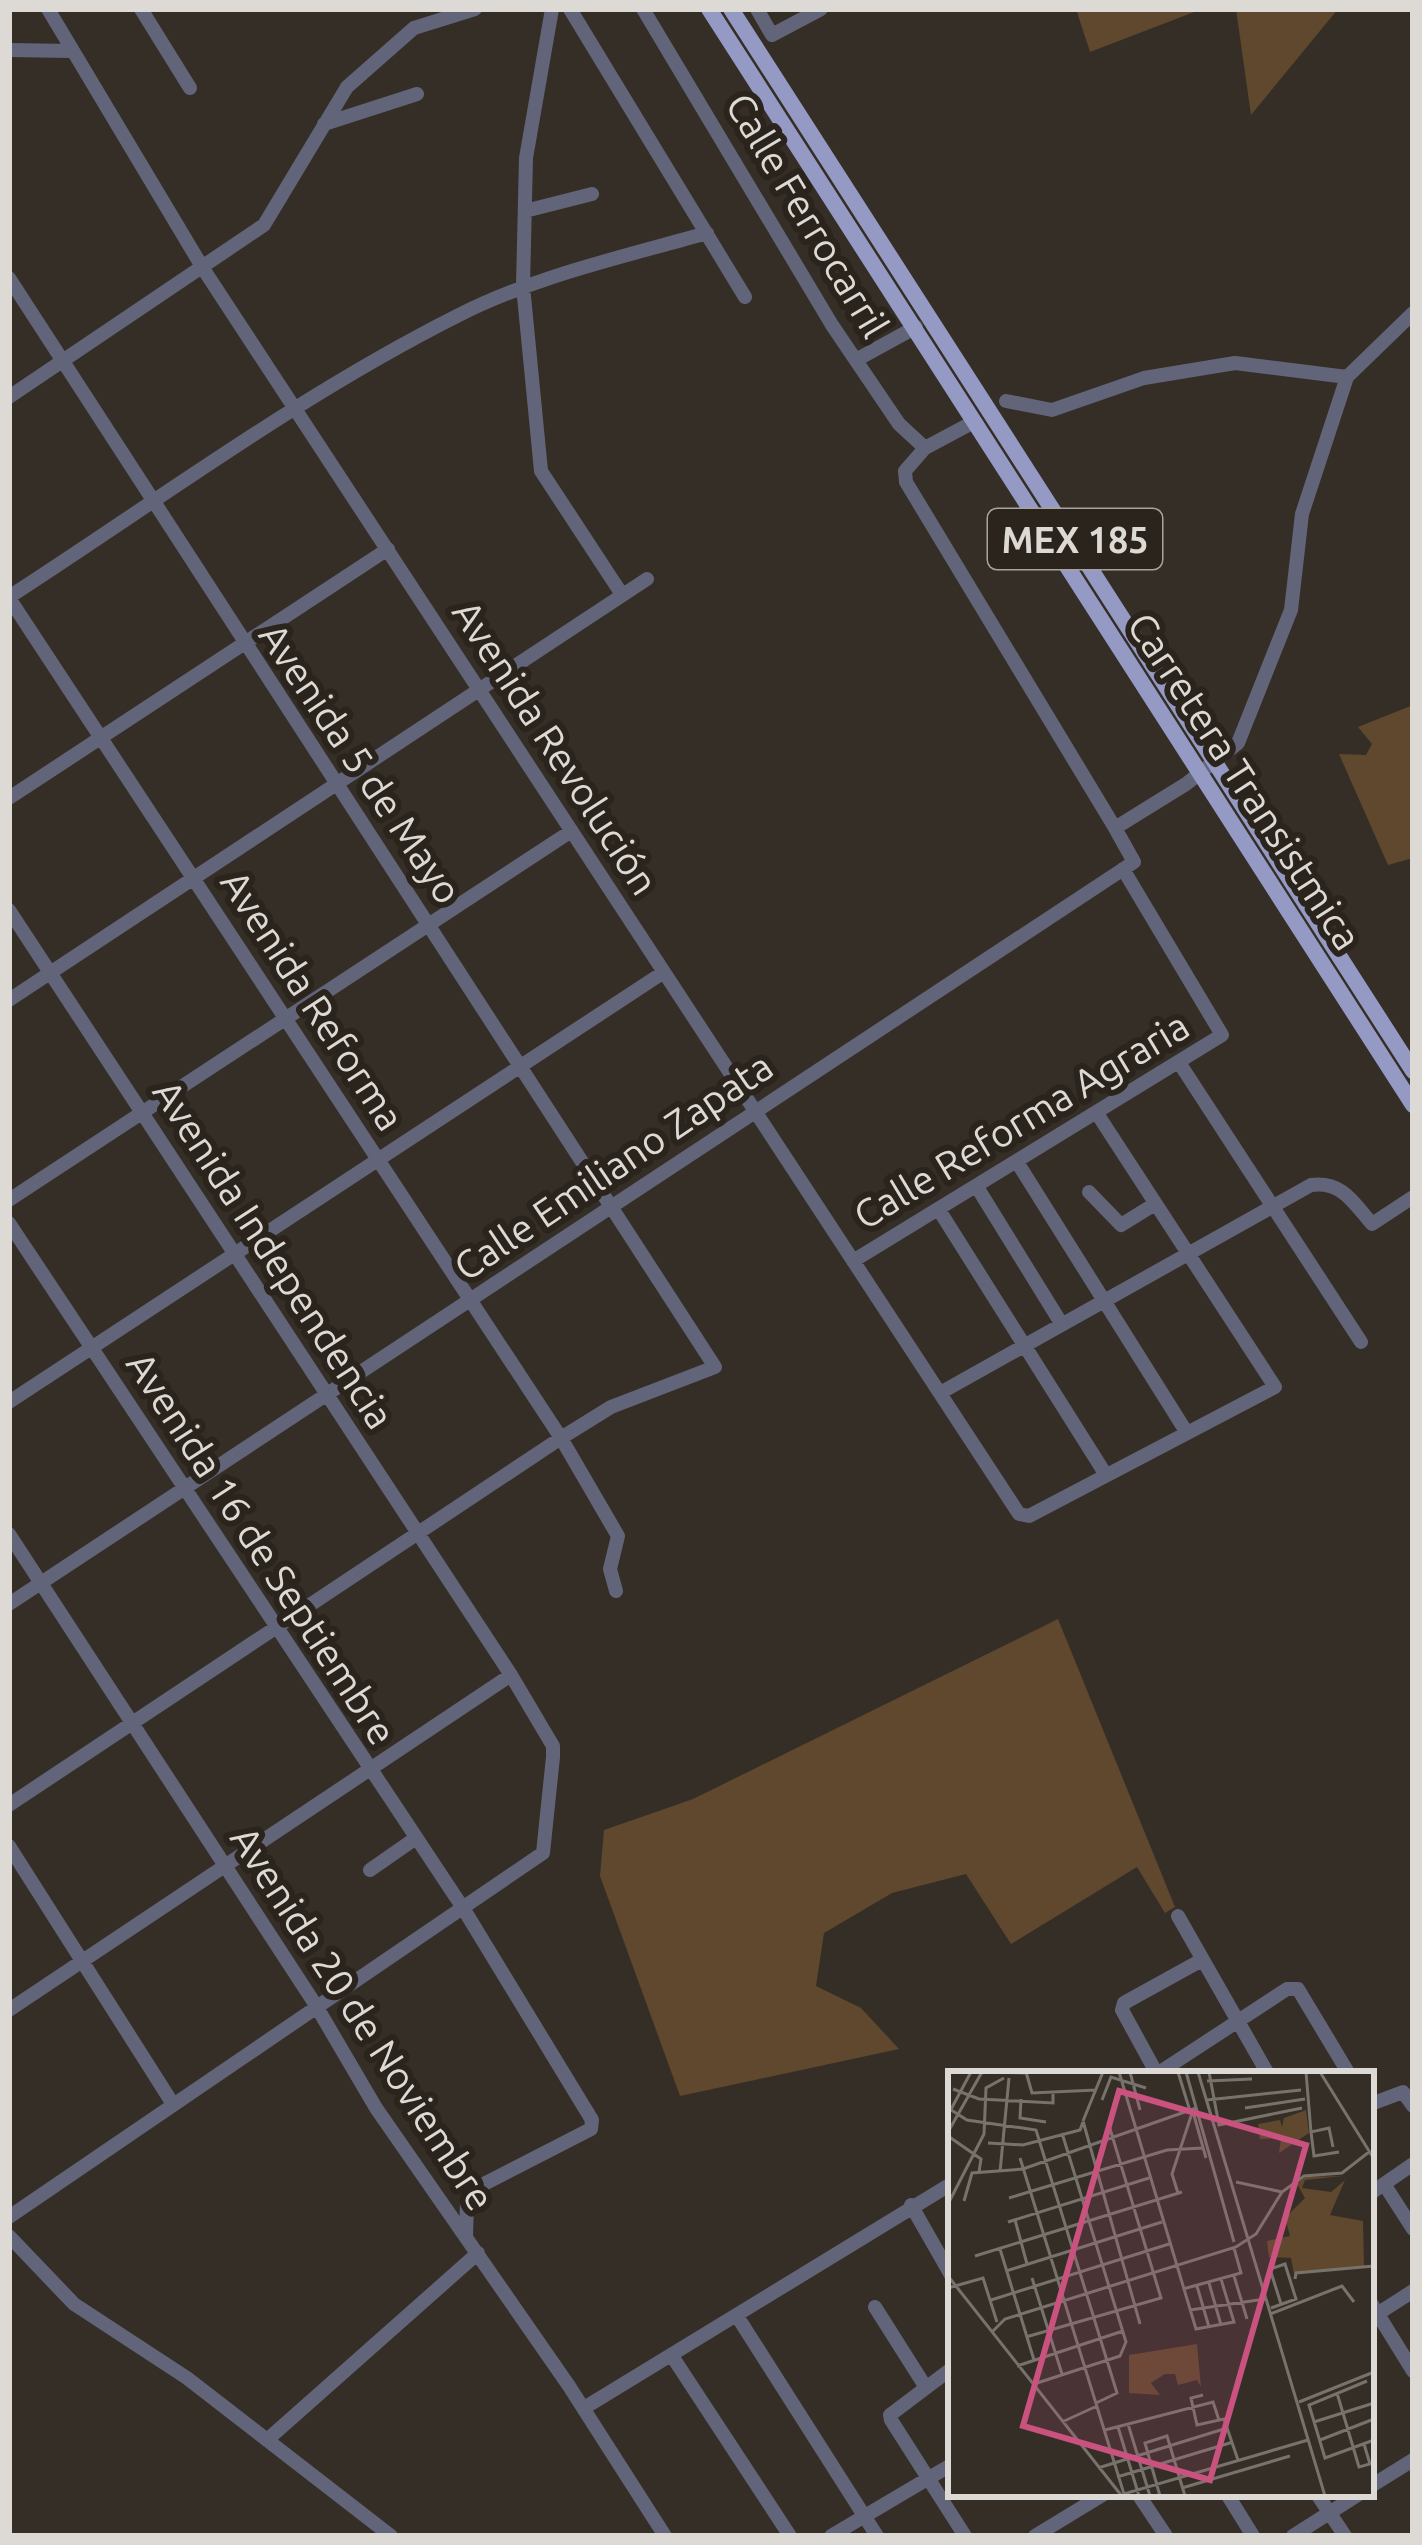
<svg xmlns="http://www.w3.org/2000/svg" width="1422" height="2545" viewBox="0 0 1422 2545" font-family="Ubuntu,sans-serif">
  <rect width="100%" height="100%" fill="#342e27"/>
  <path fill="#5f482d" d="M1076,9H1202L1090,52Z
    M1236,9H1338L1251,115Z
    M1413,705V858L1388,865L1339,754L1366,755L1372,744L1358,727Z
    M1058,1619L1175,1907L1165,1913L1137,1867L1011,1944L966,1874L892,1893L824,1933L816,1986L861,2008L899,2049L680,2096L600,1876L604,1830L693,1799Z"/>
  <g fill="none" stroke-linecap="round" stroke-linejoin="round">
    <path stroke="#626579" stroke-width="14" d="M48,9L204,270L1019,1514L1029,1516L1275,1387L1098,1115
      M141,9L190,88
      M552,9L526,158L523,286L541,471L621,593
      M570,9L745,297
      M643,9L832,325L899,424L925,448
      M757,9L772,35L821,9
      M9,50L72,51
      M324,124L417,94
      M525,211L592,194
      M9,278L715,1367L611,1407L561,1438L9,1805
      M856,360L916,327
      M9,397L264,225L347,87L414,28L475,9
      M1006,401L1052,410L1144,378L1235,363L1347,377
      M968,425L925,448L905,471L906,482L1115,828
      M9,597C156,502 300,395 457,316C535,276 623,257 707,233
      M9,598L561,1438L618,1536L610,1569L616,1591
      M9,798L388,549
      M9,910L511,1675L553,1746V1757L543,1853L9,2217
      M9,1000L647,579
      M1180,1064L1361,1342
      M1017,1162L1187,1433
      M977,1187L1061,1323
      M1089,1192L1121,1225L1155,1204
      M9,1200L570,832
      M939,1210L1106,1475
      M9,1223L463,1908L592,2120L591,2129L478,2187L467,2201L466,2237
      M853,1261L1222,1035L1123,869
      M940,1393L1311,1185C1342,1181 1353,1202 1372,1224L1413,1197
      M9,1402L664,972
      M9,1534L315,2004L376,2108L569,2386L665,2536
      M9,1604L1134,862L1115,828L1186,784L1238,743L1291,610L1302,514L1347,377L1413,313
      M9,1846L171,2101
      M370,1870L416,1838
      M1178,1916L1268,2074
      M9,2010L511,1675
      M1157,2074L1287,1989H1298L1349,2074
      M1157,2074L1122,2010L1124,2003L1200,1961
      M1371,2104L1403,2092L1413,2106
      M1384,2184L1413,2229
      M1371,2193L1413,2164
      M911,2205L951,2275
      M9,2236L74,2304L187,2378L391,2536
      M1371,2303L1413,2371
      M875,2307L925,2386
      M737,2316L877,2536
      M1371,2318L1413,2291
      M672,2356L790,2536
      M951,2369L890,2415L891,2420L965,2536
      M584,2408L951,2184
      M267,2440L478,2253
      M1371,2486L1413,2460
      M1138,2494L1166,2536
      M1227,2494L1253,2536
      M1317,2494L1345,2536
      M831,2536L951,2465
      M1035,2536L1104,2494
      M1293,2536L1359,2494"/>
    <path stroke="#949ac3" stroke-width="16" d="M709,9L1413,1105
      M731,9L1413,1071"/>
  </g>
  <g text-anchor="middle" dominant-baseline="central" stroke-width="12" stroke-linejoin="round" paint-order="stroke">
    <rect fill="#2a241d" stroke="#a7a39d" stroke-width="3" x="988" y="509" width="174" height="60" rx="9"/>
    <g font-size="36" font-weight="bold" fill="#ddd9d4">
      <text x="1075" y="539">MEX 185</text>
    </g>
    <g font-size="39" fill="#ddd9d4" stroke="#2a241d">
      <text transform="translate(808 215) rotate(59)">Calle Ferrocarril</text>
      <text transform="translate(556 747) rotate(57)">Avenida Revolución</text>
      <text transform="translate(361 763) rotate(56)">Avenida 5 de Mayo</text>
      <text transform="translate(1245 781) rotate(57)">Carretera Transistmica</text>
      <text transform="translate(313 1000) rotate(57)">Avenida Reforma</text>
      <text transform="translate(1021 1120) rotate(-31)">Calle Reforma Agraria</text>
      <text transform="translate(613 1166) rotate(-34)">Calle Emiliano Zapata</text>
      <text transform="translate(274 1254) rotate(57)">Avenida Independencia</text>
      <text transform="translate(262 1548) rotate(57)">Avenida 16 de Septiembre</text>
      <text transform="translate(363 2018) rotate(57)">Avenida 20 de Noviembre</text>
    </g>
  </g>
  <g transform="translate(948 2071)">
    <rect width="426" height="426" fill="#342e27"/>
    <path d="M358,39L361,62L331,82L333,67L312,68L310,53L332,49L334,56L336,47ZM395,105L357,109L354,117L383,121L397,109L382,144L415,150L416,196L346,203L343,187L321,186L319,170L342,165L337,147L357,127L349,113L357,106ZM249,273L253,316L249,309L230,314L227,303H217L203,312L212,324L181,322V284Z" fill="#5f482d"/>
    <path fill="none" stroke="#78726c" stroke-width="3" d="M39,1L79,2M78,1L84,22L148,19M171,1L248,258L286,251L273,208M182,1L192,39M230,1L242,40M238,1L286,171M250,1L377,425M261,1L271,54L354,37M358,1L363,61L381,57L385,76M372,1L426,88M259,10L304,8M5,18L31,28L105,32V21M73,28L72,47L98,51M154,29L163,6L198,17M259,29L353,19M0,37L19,49L88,59L169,322L148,332M297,37L357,28M245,41L258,87M1,42L23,1M135,50L192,253M135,50L155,1M0,61L34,1M363,61L366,85L391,81M0,65L33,88L31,101M40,72L75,74L132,59L135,51M72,87L176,423L360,369M52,101L61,7M288,111L334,121M230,122L224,103L245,39M61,127L219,79L255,77M16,130L24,102L75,98L248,37M0,133L36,63L38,17L56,7M67,149L79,193M60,151L201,107M52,178L86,289M27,185L234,121M58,200L214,151M0,205L173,424M286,205L299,248M84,207L114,303M347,208L348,202L426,195M261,212L273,254M249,215L261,256M0,217L35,207L49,251M235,218L293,202L286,177M43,229L221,173M323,237L348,228L337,193L322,198L333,233M242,239L317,228M322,243L394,215L406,231M45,260L57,248L288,176L308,163L334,121L356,105L394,102L421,81M78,266L213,227L160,51M69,295L175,260M419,310L361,334L377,387L426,369M86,313L172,285L178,271L114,62M389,322L411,396L422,393L416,373M255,324L243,327L249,354L276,348L290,389M351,331L426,301M114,351L149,335M366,351L426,332M180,353L202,425M170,356L191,425M157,359L265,331L271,349M372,369L426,348M150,397L279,357M169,406L285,371M234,417L342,385M212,425L197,372L219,365L237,425"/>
    <path fill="#ca527f" fill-opacity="0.15" stroke="#ca527f" stroke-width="6" d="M171,20L358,74L262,409L75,355Z"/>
    <rect width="426" height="426" fill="none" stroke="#ddd9d4" stroke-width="6"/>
  </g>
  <rect width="1422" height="2545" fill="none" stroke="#ddd9d4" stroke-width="24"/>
</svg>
